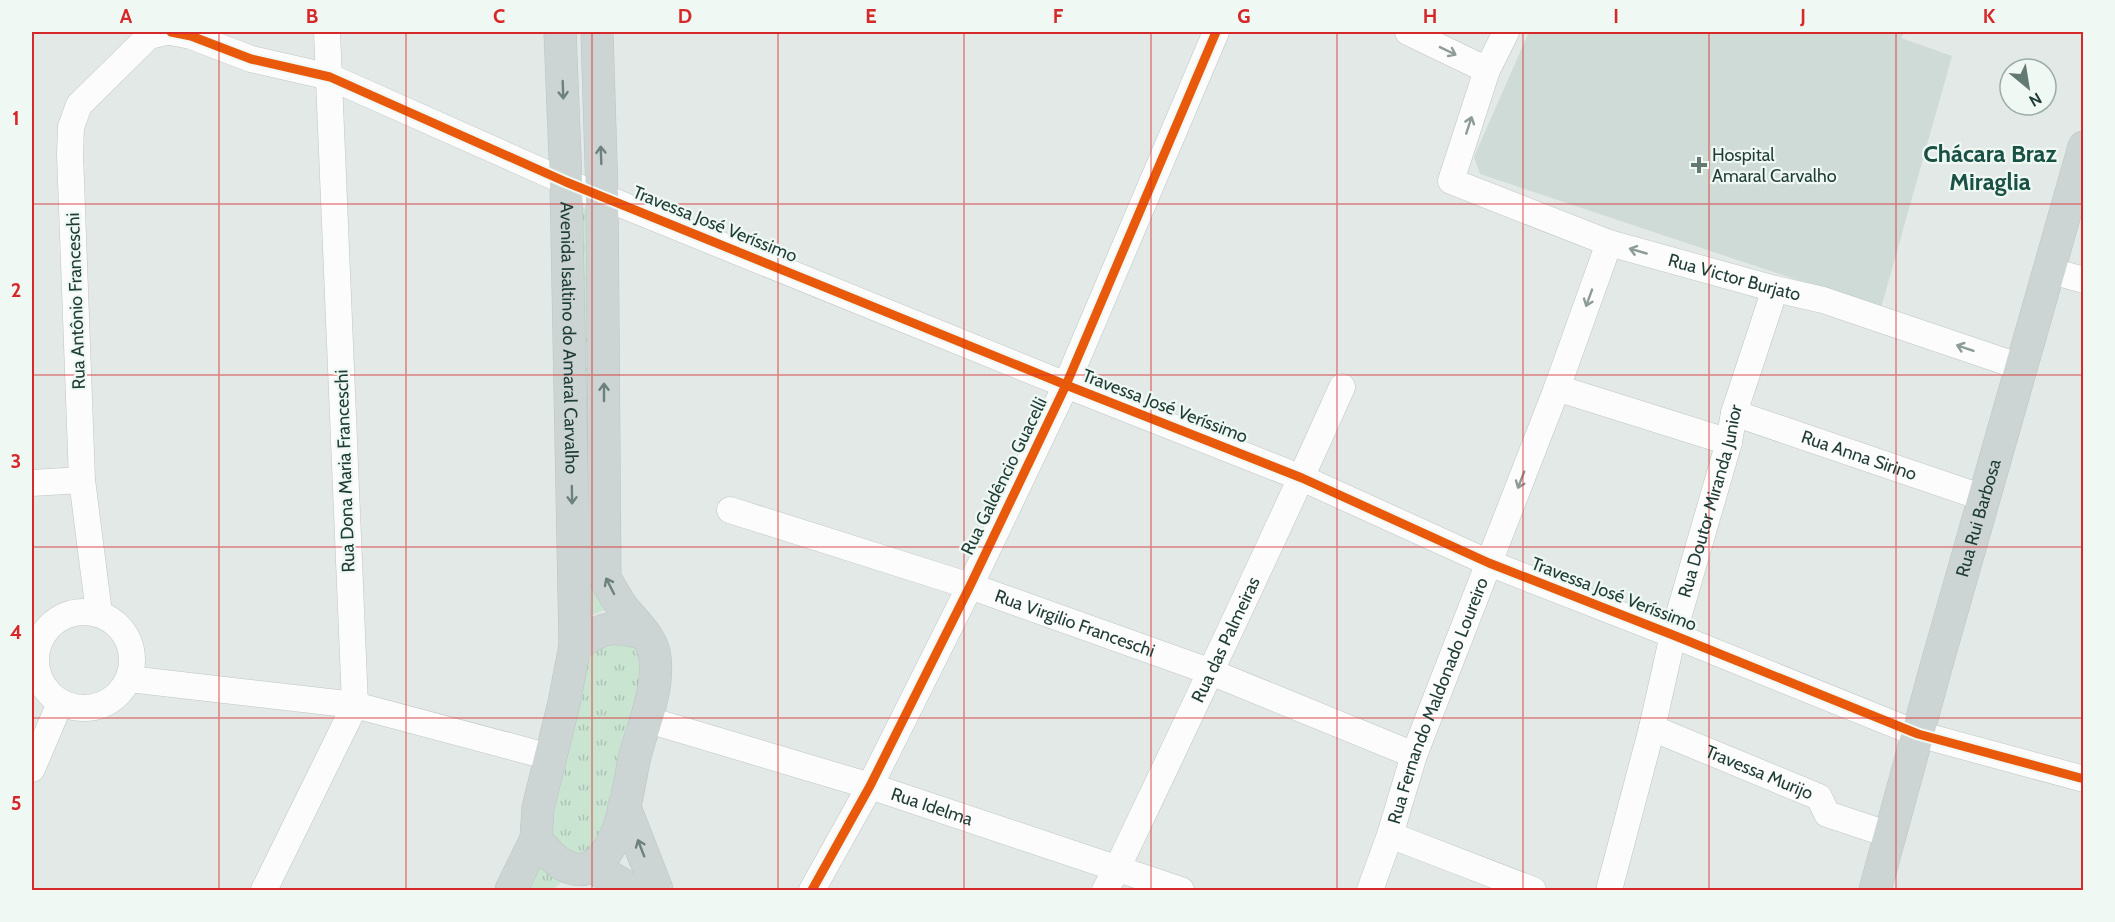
<svg xmlns="http://www.w3.org/2000/svg" width="2115" height="922" viewBox="0 0 2115 922" font-family="Cabin,sans-serif">
  <defs>
    <pattern id="grass-tufts" width="24" height="20" patternUnits="userSpaceOnUse" patternTransform="scale(1.5)"><rect width="24" height="20" fill="#cae4d2"/><path d="M3 7l-1-3M5 7V3M7 7l1-3M15 17l-1-3M17 17v-4M19 17l1-3" fill="none" stroke="#adc4b5"/></pattern>
  </defs>
  <rect width="100%" height="100%" fill="#e2e9e6"/>
  <path fill="#cfdbd6" d="M1529,32H1905L1901,38L1952,56L1881,308L1480,174L1474,157Z"/>
  <path fill="url(#grass-tufts)" d="M584,207L587,212L607,609L592,615L581,624V209Z
    M609,638L635,641L645,665L603,846L582,859L552,839V822L586,668L594,648Z
    M539,855L566,878L553,890H523Z"/>
  <g fill="none" stroke-linecap="round" stroke-linejoin="round">
    <g stroke="#bfc6c3" stroke-width="27">
      <g id="minor">
        <path d="M171,32L191,36L251,59L330,77L566,182L1066,385L1302,478L1489,563L1673,635L1918,734L2084,779"/>
        <path d="M1408,32L1487,70"/>
        <path id="s1" d="M1506,32L1487,70L1451,181L1609,243L1775,289L1823,300L2021,367"/>
        <path d="M2048,270L2084,280"/>
        <path d="M1557,388L1729,442"/>
        <path id="s2" d="M1734,413L1984,498"/>
        <path d="M32,483L82,480"/>
        <path id="s3" d="M730,510L970,586L1211,672L1414,755"/>
        <circle cx="84" cy="660" r="48"/>
        <path d="M99,613L82,480L70,154L71,127L79,105L149,36L166,32"/>
        <path d="M129,679L355,705L550,757"/>
        <path id="s4" d="M645,719L870,786L1181,890"/>
        <path id="s5" d="M1652,728L1819,797L1827,814L1890,835"/>
        <path d="M32,769L60,703"/>
        <path d="M1390,835L1533,890"/>
        <path d="M264,890L355,705L327,32"/>
        <path d="M812,890L870,786L970,586L1066,385L1216,32"/>
        <path id="s6" d="M1105,890L1117,869C1193,709 1270,549 1342,387"/>
        <path id="s7" d="M1370,890L1390,835L1414,755L1557,388L1609,243"/>
        <path id="s8" d="M1609,890L1652,728L1673,635L1729,442L1734,413L1775,289"/>
      </g>
    </g>
    <g stroke="#bbc5c3" stroke-width="33">
      <g id="major">
        <path id="s9" d="M560,32L566,182L575,646L564,703L538,808L536,839C565,876 593,885 616,835C625,816 630,778 635,756C643,725 659,691 655,658C653,638 636,624 624,609C617,600 611,589 605,578L602,196L597,32"/>
        <path d="M575,646C603,627 610,625 643,633"/>
        <path d="M624,805L657,890"/>
        <path d="M593,867L620,883L624,890"/>
        <path d="M511,890L536,839"/>
        <path id="s10" d="M1875,890L1936,667L2084,147"/>
      </g>
    </g>
    <use href="#minor" stroke="#fbfcfb" stroke-width="26"/>
    <use href="#major" stroke="#ccd5d3" stroke-width="32"/>
    <g stroke="#f0f8f4" stroke-width="13">
      <path id="cycleway" d="M171,32L191,36L251,59L330,77L566,182L1066,385L1302,478L1489,563L1673,635L1918,734L2084,779
        M812,890L870,786L970,586L1066,385L1216,32"/>
    </g>
    <use href="#cycleway" stroke="#e8590c" stroke-width="9"/>
  </g>
  <defs><path id="oneway-shaft" d="M-6 0H5M1.5-3L5.5 0L1.5 3" fill="none" stroke-width="1.6" stroke-linecap="round" stroke-linejoin="round" transform="scale(1.5)"/></defs>
  <g stroke="#8d9c98">
    <use href="#oneway-shaft" transform="translate(1448 51) rotate(26)"/>
    <use href="#oneway-shaft" transform="translate(1469 125) rotate(-72)"/>
    <use href="#oneway-shaft" transform="translate(1638 251) rotate(-164)"/>
    <use href="#oneway-shaft" transform="translate(1589 298) rotate(110)"/>
    <use href="#oneway-shaft" transform="translate(1965 348) rotate(-161)"/>
    <use href="#oneway-shaft" transform="translate(1521 480) rotate(111)"/>
  </g>
  <g stroke="#6d817d">
    <use href="#oneway-shaft" transform="translate(563 90) rotate(88)"/>
    <use href="#oneway-shaft" transform="translate(601 155) rotate(-92)"/>
    <use href="#oneway-shaft" transform="translate(604 392) rotate(-90)"/>
    <use href="#oneway-shaft" transform="translate(572 495) rotate(89)"/>
    <use href="#oneway-shaft" transform="translate(610 586) rotate(-117)"/>
    <use href="#oneway-shaft" transform="translate(641 848) rotate(-111)"/>
  </g>
  <path fill="none" stroke="#d62828" stroke-width="1.5" stroke-opacity="0.55" d="M219,32V890M406,32V890M592,32V890M778,32V890M964,32V890M1151,32V890M1337,32V890M1523,32V890M1709,32V890M1896,32V890M32,204H2084M32,375H2084M32,547H2084M32,718H2084"/>
  <path fill="#637974" stroke="#f0f8f4" stroke-width="2" d="M1696 156h6v6h6v6h-6v6h-6v-6h-6v-6h6z"/>
  <g text-anchor="middle" dominant-baseline="central" stroke-width="4.5" stroke-linejoin="round" paint-order="stroke">
    <g font-size="18" fill="#1f3d36" stroke="#f0f8f4" text-anchor="start">
      <text x="1712" y="155">Hospital<tspan x="1712" dy="21">Amaral Carvalho</tspan></text>
    </g>
    <g font-size="18" fill="#1f3d36" stroke="#f0f8f4">
      <text transform="translate(715 224) rotate(22)">Travessa José Veríssimo</text>
      <text stroke="none"><textPath href="#s1" startOffset="459">Rua Victor Burjato</textPath></text>
      <text transform="translate(76 301) rotate(-92)">Rua Antônio Franceschi</text>
      <text stroke="none"><textPath href="#s9" startOffset="306">Avenida Isaltino do Amaral Carvalho</textPath></text>
      <text transform="translate(1165 406) rotate(21)">Travessa José Veríssimo</text>
      <text stroke="none"><textPath href="#s2" startOffset="132">Rua Anna Sirino</textPath></text>
      <text transform="translate(345 471) rotate(-92)">Rua Dona Maria Franceschi</text>
      <text transform="translate(1004 476) rotate(-64)">Rua Galdêncio Guacelli</text>
      <text stroke="none"><textPath href="#s8" startOffset="402">Rua Doutor Miranda Junior</textPath></text>
      <text stroke="none"><textPath href="#s10" startOffset="386">Rua Rui Barbosa</textPath></text>
      <text transform="translate(1614 594) rotate(21)">Travessa José Veríssimo</text>
      <text stroke="none"><textPath href="#s3" startOffset="363">Rua Virgilio Franceschi</textPath></text>
      <text stroke="none"><textPath href="#s6" startOffset="278">Rua das Palmeiras</textPath></text>
      <text stroke="none"><textPath href="#s7" startOffset="201">Rua Fernando Maldonado Loureiro</textPath></text>
      <text stroke="none"><textPath href="#s5" startOffset="116">Travessa Murijo</textPath></text>
      <text stroke="none"><textPath href="#s4" startOffset="300">Rua Idelma</textPath></text>
    </g>
    <g font-size="24" font-weight="bold" fill="#195145" stroke="#f0f8f4">
      <text x="1990" y="153">Chácara Braz<tspan x="1990" dy="28">Miraglia</tspan></text>
    </g>
  </g>
  <rect width="2115" height="922" fill="none" stroke="#f0f8f4" stroke-width="66"/>
  <g transform="translate(2028 87) rotate(150)"><circle r="28" fill="#f0f8f4" stroke="#9cada8" stroke-width="1.5"/>
  <path d="M0-4.5L10 22L0 15L-10 22Z" fill="#637974"/>
  <text y="-9" font-size="16" font-weight="bold" text-anchor="middle" fill="#1f3d36">N</text>
  </g>
  <rect x="33" y="33" width="2049" height="856" fill="none" stroke="#d62828" stroke-width="2"/>
  <g font-size="20" text-anchor="middle" font-weight="bold" fill="#d62828">
    <text x="126" y="23">A</text>
    <text x="312" y="23">B</text>
    <text x="499" y="23">C</text>
    <text x="685" y="23">D</text>
    <text x="871" y="23">E</text>
    <text x="1058" y="23">F</text>
    <text x="1244" y="23">G</text>
    <text x="1430" y="23">H</text>
    <text x="1616" y="23">I</text>
    <text x="1803" y="23">J</text>
    <text x="1989" y="23">K</text>
    <text x="16" y="125">1</text>
    <text x="16" y="297">2</text>
    <text x="16" y="468">3</text>
    <text x="16" y="639">4</text>
    <text x="16" y="810">5</text>
  </g>
</svg>
